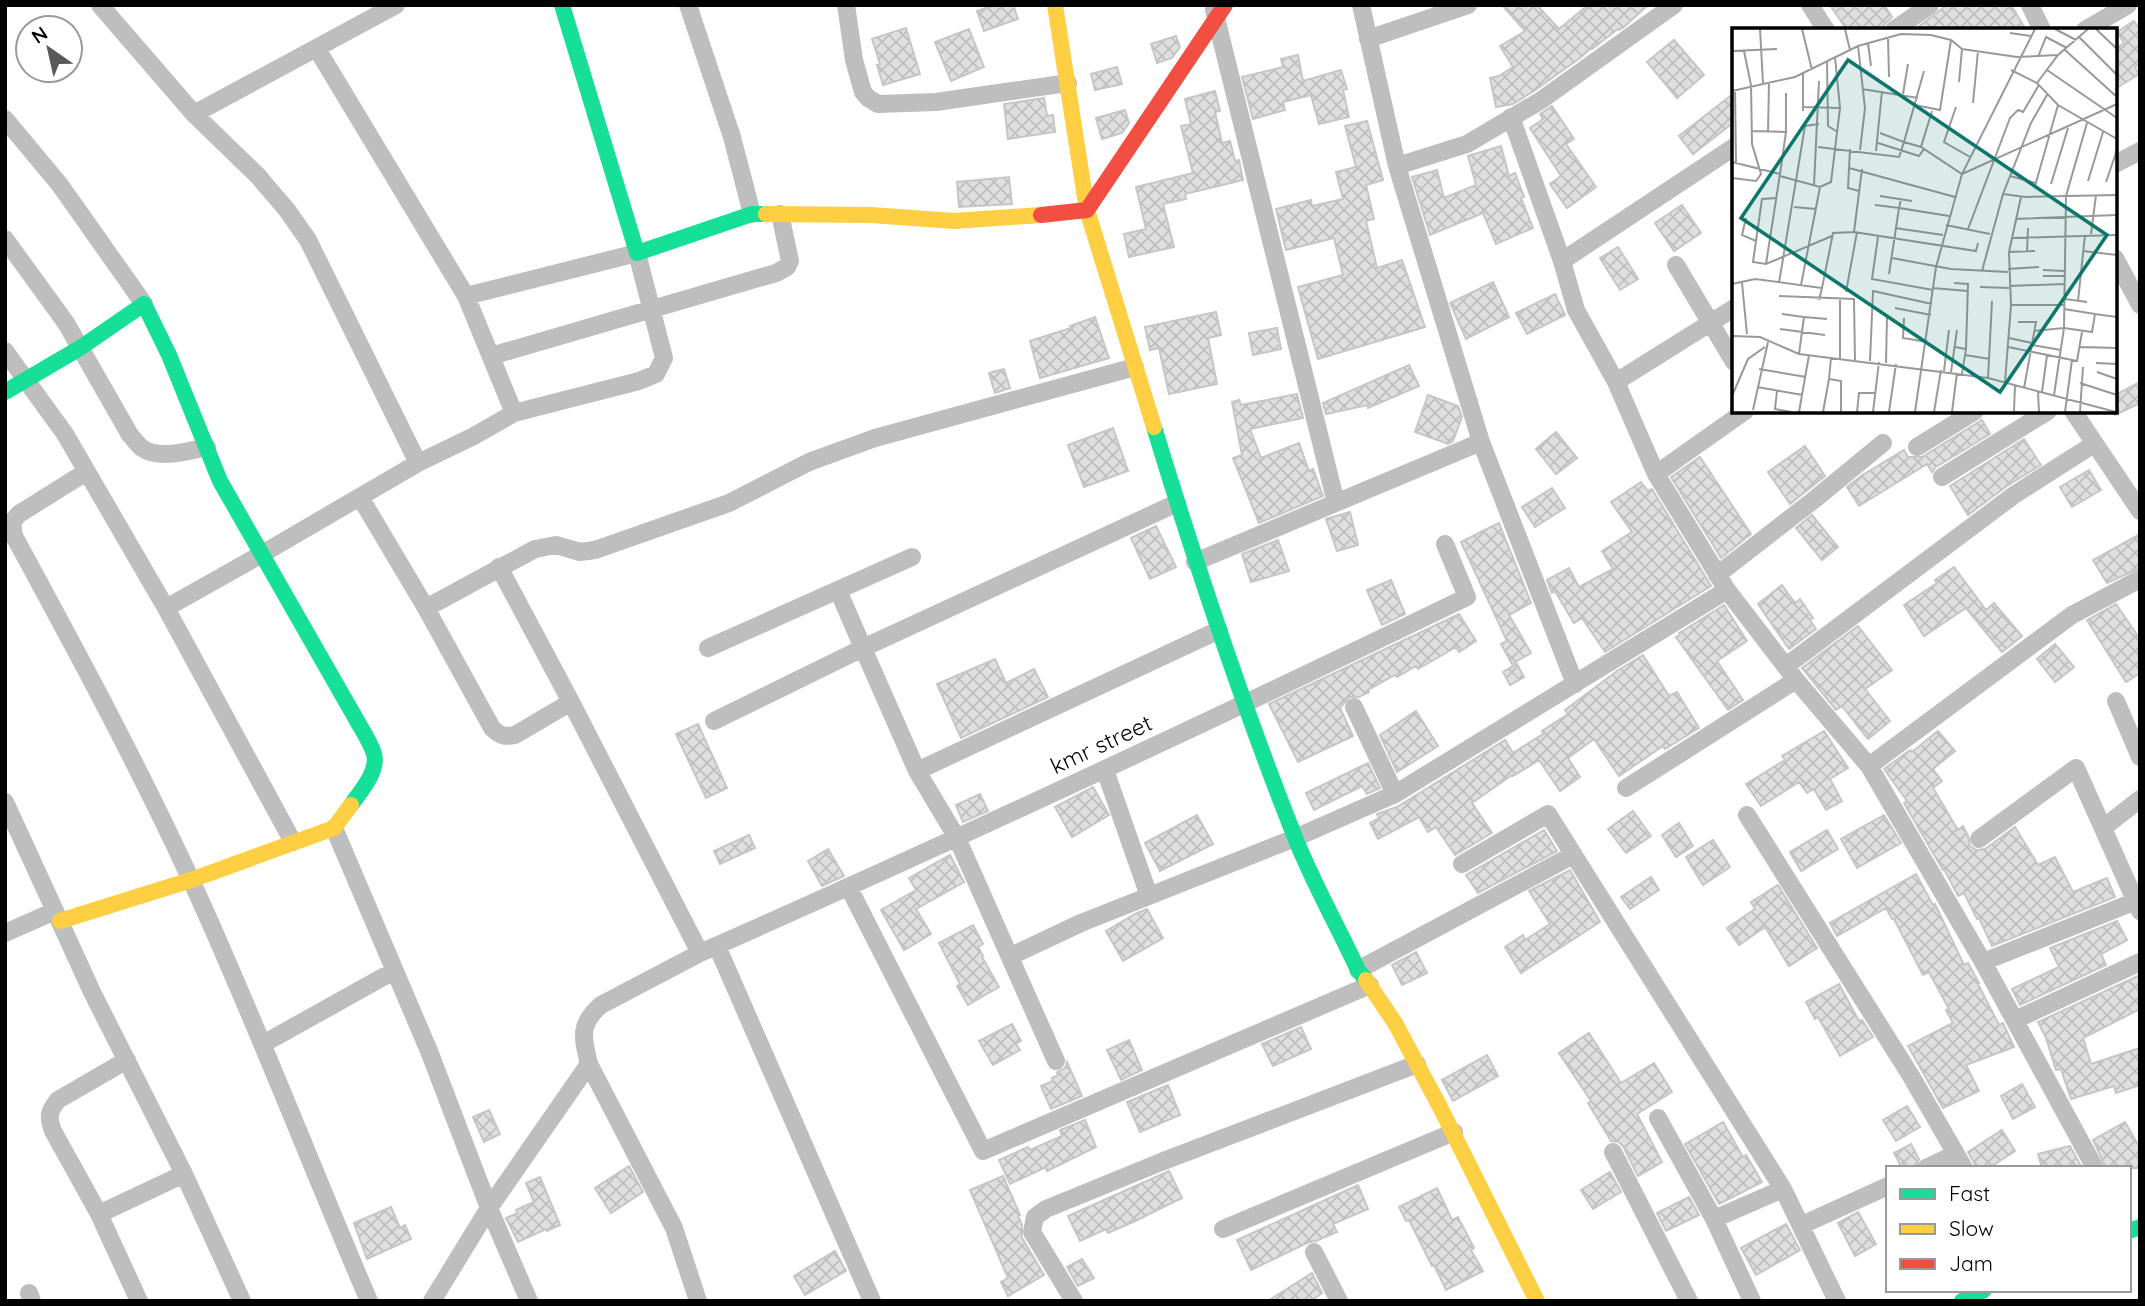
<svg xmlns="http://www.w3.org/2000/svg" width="2145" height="1306" viewBox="0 0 2145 1306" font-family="Quicksand,sans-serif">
  <defs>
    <pattern id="building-cross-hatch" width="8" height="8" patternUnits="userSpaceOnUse" patternTransform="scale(1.75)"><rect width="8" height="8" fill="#dfdfdf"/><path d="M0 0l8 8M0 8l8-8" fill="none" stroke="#bebebe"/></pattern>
  </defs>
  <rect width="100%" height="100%" fill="#fff"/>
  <path fill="url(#building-cross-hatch)" stroke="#c6c6c6" stroke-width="2" d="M995,5H1013L1018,19L984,31L977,11Z
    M1502,5H1537L1559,29L1588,5H1648L1624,27L1619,30L1618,29L1592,49L1591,48L1580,58L1534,91L1513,104L1496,107L1490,78L1499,76L1513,67L1500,46L1525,31Z
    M1830,5H1884L1892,17L1884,25L1883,30H1847Z
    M1947,5H2011L2026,30H1914Z
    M2134,21L2140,30V66L2139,64L2135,67L2139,74L2115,89V49L2124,43L2117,32Z
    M906,28L920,74L883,85L877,65L880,64L872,39Z
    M969,29L984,67L951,81L935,42Z
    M1176,36L1180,47L1172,58L1157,63L1151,44Z
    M1674,40L1704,75L1677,98L1647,62Z
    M1298,55L1303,81L1341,70L1347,89L1343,90L1349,117L1319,124L1311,95L1283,102L1285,110L1253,119L1242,77L1283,67L1281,59Z
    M1117,67L1122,84L1095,90L1091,74Z
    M1215,91L1220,111L1215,112L1222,143L1230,141L1235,161L1239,160L1243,180L1185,194L1186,199L1163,204L1174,247L1129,257L1124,234L1146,229L1136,187L1193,173L1181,126L1191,124L1185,99Z
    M1734,93V122L1693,154L1679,136Z
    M1044,98L1047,116L1053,115L1055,132L1008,139L1004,104Z
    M1552,106L1574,139L1566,144L1596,187L1567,208L1550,184L1561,176L1530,128L1543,119L1540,114Z
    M1125,110L1129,123L1122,133L1102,139L1096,118Z
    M1367,121L1383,180L1366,185L1374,219L1366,221L1377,268L1402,260L1425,327L1318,359L1298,287L1343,275L1334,238L1286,250L1276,209L1311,200L1312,206L1343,199L1336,172L1356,167L1345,126Z
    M1501,146L1509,176L1515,173L1524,197L1521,198L1533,228L1496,244L1483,213L1430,235L1412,177L1437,170L1444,198L1476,185L1468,156Z
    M1009,177L1012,204L959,207L957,182Z
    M1682,205L1701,233L1674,251L1655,223Z
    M1618,247L1638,279L1620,290L1600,258Z
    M1493,282L1509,317L1466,339L1450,303Z
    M1555,294L1565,315L1527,334L1516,313Z
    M1216,312L1221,335L1208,338L1217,384L1169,394L1159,348L1150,350L1145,327Z
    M1095,317L1109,358L1040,378L1030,341L1071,328L1070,326Z
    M1277,328L1281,349L1253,355L1249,333Z
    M1409,365L1419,386L1368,408V405L1326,414L1323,403Z
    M1004,369L1010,388L995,393L989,373Z
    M2140,382V403L2115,415V395Z
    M1297,394L1303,418L1302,413L1303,418L1250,429L1261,458L1299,443L1309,471L1313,469L1323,496L1259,523L1233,458L1242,455L1232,402L1239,400L1241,405Z
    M1428,395L1458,406L1462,417L1453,441L1448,444L1415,432Z
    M1982,420L1990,434L1936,467L1932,472L1927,464L1859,506L1847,487L1861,476L1904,450L1908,457H1922Z
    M1113,428L1128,471L1084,487L1068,445Z
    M1556,432L1577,458L1556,474L1536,449Z
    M2024,439L2041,465L2007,486L1968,515L1950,486Z
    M1805,446L1825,476L1790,504L1768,472Z
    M1700,457L1751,534L1721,558L1671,477Z
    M2089,470L2101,490L2072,507L2060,487Z
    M1641,482L1648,491L1652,489L1711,586L1605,652L1582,618L1574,623L1555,591L1552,593L1547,580L1569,568L1579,587L1613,569L1602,551L1632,532L1611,502Z
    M1552,488L1565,508L1535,527L1522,507Z
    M1350,512L1358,545L1337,551L1326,519Z
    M1812,515L1838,547L1822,560L1796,528Z
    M1499,523L1531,603L1509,615L1531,653L1512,664L1501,644L1507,641L1461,542Z
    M1156,526L1176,567L1150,579L1131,538Z
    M2140,534V568L2107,583L2093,560Z
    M1278,540L1289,571L1251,582L1242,554Z
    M1954,567L1986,610L1994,603L2022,636L2002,652L1966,608L1924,636L1904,605L1937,583L1935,580Z
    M1391,580L1405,614L1382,625L1367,590Z
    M1782,585L1795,603L1800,599L1813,618L1810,620L1816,629L1789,649L1758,604Z
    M2116,604L2140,639V673L2126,682L2087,620Z
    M1724,605L1747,641L1717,661L1743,700L1728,710L1676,637L1680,635L1679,633Z
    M1459,614L1476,641L1459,652L1456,647L1418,669L1416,666L1397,677L1395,675L1368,690L1369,692L1359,697H1349L1340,708L1353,736L1298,762L1269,704Z
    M1858,626L1892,670L1865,689L1890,721L1868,739L1842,706L1836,710L1802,668Z
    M2055,644L2074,667L2055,682L2037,659Z
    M1643,655L1669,696L1677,692L1699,728L1665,749L1663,746L1619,776L1594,739L1568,758L1580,777L1560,791L1539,760L1513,776L1512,775L1472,803L1492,833L1455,855L1436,827L1428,832L1419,817L1378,839L1370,823L1379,818L1377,814L1397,807L1505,740L1513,753L1543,734L1542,731L1568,714L1565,710L1617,671Z
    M995,659L1006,683L1034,669L1048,697L961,738L937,684Z
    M1517,664L1524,677L1510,685L1503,672Z
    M1416,711L1438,746L1397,772L1380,735Z
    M698,724L727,788L706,798L676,734Z
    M1824,731L1848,768L1830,779L1842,801L1826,810L1814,789L1807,793L1799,782L1761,806L1746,784L1785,760L1782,756Z
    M1938,731L1955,751L1933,769L1942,781L1933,788L1958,830L1963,826L1968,836L1970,846L1976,850L1985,849L2015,827L2038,865L2055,857L2073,892L2107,878L2115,897L1992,946L1979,918L1977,919L1964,893L1958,896L1944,869L1943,870L1904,803L1907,801L1884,769L1910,750L1912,752Z
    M1368,763L1380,788L1367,794L1362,786L1314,810L1306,793Z
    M1093,787L1109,815L1072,837L1055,807Z
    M980,794L988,811L963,822L956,805Z
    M1633,811L1651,836L1626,853L1608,829Z
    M1197,815L1213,844L1160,871L1145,843Z
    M1884,815L1901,843L1857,868L1841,839Z
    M1679,823L1693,846L1676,857L1662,835Z
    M1544,830L1557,851L1478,893L1466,875Z
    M1827,830L1838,849L1801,871L1790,852Z
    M749,835L755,848L720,864L714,851Z
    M1713,840L1730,867L1703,885L1686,857Z
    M828,849L844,876L822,886L808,861Z
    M950,855L964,882L916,909L931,934L904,950L881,910L916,890L909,878Z
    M1570,870L1600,922L1521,973L1505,947L1523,935L1525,940L1550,924L1529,891Z
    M1916,874L1933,905L1935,904L1964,965L1968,963L1979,983L1978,984L1999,1025L2003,1023L2014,1047L1966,1065L1979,1091L1943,1108L1908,1046L1953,1023L1946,1010L1949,1009L1929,972L1923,975L1894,919H1892L1886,908L1837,936L1830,923Z
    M1651,877L1659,890L1630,909L1621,897Z
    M1778,885L1817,948L1789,966L1765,927L1739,945L1727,928L1755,909L1751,902Z
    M1147,909L1163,938L1123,961L1106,931L1135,914Z
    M2117,921L2127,940L2101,954L2106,965L2020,1005L2012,989L2059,967L2050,948Z
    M973,925L983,944L978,947L983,956L982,957L999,987L968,1005L957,986L960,984L939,943Z
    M1416,952L1427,973L1402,985L1392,965Z
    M2140,975V1009L2083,1038L2091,1064L2140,1048V1085L2116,1093L2114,1086L2071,1099L2061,1069L2056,1070L2046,1038L2038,1022Z
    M1839,984L1859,1021L1862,1020L1873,1037L1840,1056L1818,1017L1815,1019L1806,1002Z
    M1012,1024L1021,1041L1016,1044L1020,1050L993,1065L979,1041Z
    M1301,1027L1311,1049L1273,1066L1262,1044Z
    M1589,1033L1621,1083L1654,1063L1672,1092L1637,1114L1662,1162L1638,1176L1623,1146L1619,1142L1611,1141L1588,1103L1591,1101L1559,1053Z
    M1129,1040L1142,1070L1121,1080L1107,1050Z
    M1487,1055L1498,1076L1453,1101L1442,1080Z
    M1067,1062L1082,1096L1051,1109L1041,1086L1053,1081L1052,1078L1058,1075L1057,1072L1065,1068Z
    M2022,1084L2035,1107L2013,1119L2001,1096Z
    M1168,1085L1180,1115L1140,1132L1127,1102Z
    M1907,1106L1920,1127L1896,1141L1883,1120Z
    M489,1110L500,1134L484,1142L473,1117Z
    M1085,1120L1096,1147L1047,1171L1046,1167L1010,1184L999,1160L1028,1147L1030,1150L1062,1136L1060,1130Z
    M1723,1122L1743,1157L1746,1155L1762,1182L1719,1204L1685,1144Z
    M2125,1122L2140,1148V1168H2106L2093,1140Z
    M2002,1130L2015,1151L1989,1168H1977L1968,1152Z
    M1911,1144L1919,1159L1915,1168H1902L1894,1153Z
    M2070,1146L2082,1168H2042L2038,1154Z
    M629,1166L643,1192L611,1213L595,1188Z
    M1169,1171L1182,1198L1133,1222L1108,1233L1106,1229L1080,1241L1068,1216Z
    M1610,1172L1621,1192L1593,1209L1581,1190Z
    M1003,1176L1020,1215L1018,1216L1022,1225V1238L1044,1275L1008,1296L1001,1282L1008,1278L970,1190Z
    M540,1177L560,1225L547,1231L546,1229L518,1242L506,1218L518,1213L516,1210L534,1202L526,1183Z
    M1358,1185L1368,1209L1333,1224L1337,1232L1316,1241L1309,1242L1251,1270L1237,1240Z
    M1437,1188L1452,1220L1458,1217L1474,1248L1471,1250L1483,1271L1446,1290L1434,1265L1432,1266L1409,1220L1406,1221L1399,1207Z
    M1689,1197L1699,1215L1666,1231L1657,1213Z
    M391,1207L400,1228L405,1225L411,1239L367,1259L354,1223Z
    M1858,1212L1876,1244L1855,1256L1838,1223Z
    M1786,1224L1800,1250L1756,1275L1741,1248Z
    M835,1251L846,1271L805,1295L794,1276Z
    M1082,1259L1094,1278L1078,1286L1067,1267Z
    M1312,1273L1322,1293L1311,1301H1268Z"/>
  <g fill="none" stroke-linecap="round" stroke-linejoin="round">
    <path stroke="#bebebe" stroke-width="18" d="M100,5L194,114L258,176L287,210L308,240L418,463
      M688,5L732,137L752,214
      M846,5L854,60L863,92L868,98L878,104L936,102L1068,83
      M1361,5L1397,166L1481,442L1575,684
      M1810,5L1826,30
      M2030,5L2042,30
      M1214,10L1336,503
      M1894,30L1930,5
      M2085,30L2128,5
      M1368,39L1468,5
      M317,49L466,296L514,413
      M194,114L396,5
      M1511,117L1562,261L1576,310L1616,382L1656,474
      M5,119L60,185L144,304
      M2115,164L2140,151
      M1397,166L1467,144L1540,101L1674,5
      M5,239L66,323L130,435C134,439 138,445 142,448C159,460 188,451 207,447
      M2115,258L2140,305
      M1562,261L1734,147
      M1676,265L1734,362
      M5,351L65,434L166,608L293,842
      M491,356L776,273L787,267L790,261L780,214
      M1616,382L1734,308
      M1745,411L1656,474L1727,590L1796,680L1869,766L1983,962L2095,1168
      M2073,411L2140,511
      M1917,447L1975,411
      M86,472L19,514L12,522L14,536C76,650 137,763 191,880C255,1019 309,1161 369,1301
      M1942,477L2048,411
      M360,497L426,608L492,728C500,736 505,737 515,735L571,702
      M1195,562L1481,442
      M499,567L571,702L700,953L601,1005C578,1025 583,1038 589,1064L674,1228L698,1301
      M1717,575L1815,499L1883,443
      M166,608L262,554L418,463L474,436L514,413L639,381L656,374L664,358L637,253L466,296
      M426,608L535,549L556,545L580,552L595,550L729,503L809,462L875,438L1135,367
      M708,648L912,557
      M1786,666L2014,495L2094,444
      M2116,701L2140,757
      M1354,707L1395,794
      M714,721L863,648L838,590
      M1869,766L2072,615L2140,579
      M1105,770L1149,896
      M917,771L1219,630
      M1626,788L1796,680
      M5,802L55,911
      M1747,815L1911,1076L1964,1168
      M334,828L429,1051L489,1208L529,1301
      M2103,828L2140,799
      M1979,839L2076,768L2140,911
      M1462,864L1548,814L1783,1189L1714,1219
      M849,888L983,1151L1370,985
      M5,933L55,911L92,992L184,1174L242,1301
      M717,946L872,1301
      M700,953C958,839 1213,720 1467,597L1445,544
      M1011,956L1081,923L1295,838L1395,794L1727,590
      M1983,962L2136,901
      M1358,970L1573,855
      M2015,1020L2140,962
      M263,1044L383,977L395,972
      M127,1060L58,1100C48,1112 48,1117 53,1131L99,1214L139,1301
      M1056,1061L957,838L917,771L863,648L1177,503
      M1658,1118L1714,1219L1752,1301
      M1613,1152L1689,1301
      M1926,1168L1956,1154
      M1783,1189L1837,1301
      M99,1214L184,1174
      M1802,1225L1888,1186
      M1223,1229L1454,1132
      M1314,1252L1339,1301
      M29,1293L32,1301
      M432,1301L489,1208L589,1064
      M1074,1301L1032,1232L1035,1217L1046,1209L1161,1162L1417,1064"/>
    <path stroke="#16e098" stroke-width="16" d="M562,5L637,253L752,214H766
      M5,392L80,348L144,304L169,355L220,481L356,719C362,730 371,743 374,754C379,771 360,792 351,805
      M1154,427C1196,565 1241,701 1294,835C1312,881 1337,925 1358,970L1366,980
      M2129,1231L2140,1227
      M1962,1301L1984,1290"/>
    <path stroke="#ffcf43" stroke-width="16" d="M1055,5L1087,210L1154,427
      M766,214L871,215L954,221L1041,215
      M60,921L191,880L334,828L351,805
      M1366,980L1395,1023L1440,1107L1537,1301"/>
    <path stroke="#f24e42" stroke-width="16" d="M1041,215L1087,210L1225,5"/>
  </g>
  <g text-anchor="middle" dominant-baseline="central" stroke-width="5" stroke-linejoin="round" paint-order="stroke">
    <g font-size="23" fill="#000" stroke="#fff">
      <text transform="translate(1101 744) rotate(-25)">kmr street</text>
    </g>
  </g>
  <g transform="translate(1732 28)">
    <rect width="385" height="385" fill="#fff"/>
    <path fill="none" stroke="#999" stroke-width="2" d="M28,1L31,55M70,1L80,42M113,1L118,22M323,1L344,12M364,1L385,21M278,5L299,8M156,9L157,49M347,9L385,47M136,15L139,38M126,18L133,80L128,122M333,22L385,69M0,23L45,21M103,29L108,80M306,29L314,9L335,20M95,34L96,98L104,103M279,42L305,55L326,77L385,111M315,42L385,90M192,43L172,114L189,119L230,146L385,76M227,54L230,21M305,55L326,27L356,1M130,61L186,70M3,62L4,135M0,63L63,49L126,18L169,6L199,7L219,12L230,21L285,29L326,27M171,66L176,36M241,75L246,23M183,77L208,82L219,12M224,79L212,114L238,129M71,83V46M19,103L54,104L48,146M36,104L37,55M54,104V65M146,115L187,128L192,121M86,119L167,129L172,114L148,105M189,119L200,83M118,121L116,160L127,163M144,123L150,63M0,134L48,146L34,236M117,140L223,169M48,148L88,159L99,154L108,80L70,79M278,148L304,155M0,150L24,153L29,146L20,116L19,57L12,23M356,153L371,104M374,154L385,122M319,156L336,100M82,157L87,53M303,158L326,77M271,166L293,169L385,167M148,168L180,173M44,170L30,171L21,234L34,236L100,208M143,177L167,180L169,171M62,179L84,181M14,190L10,207L24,213M283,191L385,187M214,197L258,206M163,200L211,207M236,201L278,90L286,82L291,84L307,57M122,204L244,223L246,215M359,206L364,167M146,209L140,251L201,262M280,210L385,207M351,223L385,227M277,224L289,169M295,224L296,200M160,230L219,241L276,244M276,241L307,239M311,242L333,243M250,243L271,166L299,95L315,67M157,246L167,180L217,188M311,248H333M10,255L15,306M47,255L73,98L87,96M222,255L236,256L234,321L223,319M0,256L23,251L90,260L87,272M69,257L88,159M277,258L332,256M248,259L277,260M90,260L101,205L122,204L130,141M200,260L236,263M114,264L125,204M47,268L122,271L123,332M333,271L355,274M346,273L353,207M279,277H332M163,280L199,287M332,281L363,286M50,286L72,289L67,326M72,289L95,291M172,290L171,310L195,314M286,294H304L292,360M48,301L93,307M302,303L332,300L360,304L363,286L385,289M0,308L28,309L67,326L256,350L384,384M277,310L300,315M300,317L329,322M276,319L345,333L350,304M348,319L385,320M233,327L258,331M108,331V272M138,333L141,263L200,276M154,335L155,289M364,335L385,336M27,341L74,349M212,343L217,302M219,344L225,302M365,344L385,351M230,346L234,321M256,350L260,273M97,351L99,330M273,354L279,277L277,224L303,223M348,355L385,367M25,359L71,367M45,363L43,381L59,384M306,363L307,384M310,364L315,327M322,367L332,300L334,168L355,95M0,368L16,331L33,319M21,382L36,314M282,383L283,357M67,384L77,327M91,384L97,351L109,353V384M125,384L127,365H143M141,384L147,334M157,384L164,336M183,384L204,239L230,146L303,1M202,384L209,342M220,384L225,345M333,384L340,332M348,384L351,339"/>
    <path fill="#0f766e" fill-opacity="0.15" stroke="#0f766e" stroke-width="3.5" d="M116,32L375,207L268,364L9,190Z"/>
    <rect width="385" height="385" fill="none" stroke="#000" stroke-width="3.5"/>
  </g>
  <rect width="2145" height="1306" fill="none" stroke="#000000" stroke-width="14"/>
  <rect x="1886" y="1166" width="245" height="126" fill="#ffffff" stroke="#999999" stroke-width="2"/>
  <rect x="1900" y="1189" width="35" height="10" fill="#16e098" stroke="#999999" stroke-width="2"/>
  <text x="1949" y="1201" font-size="21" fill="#000000">Fast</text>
  <rect x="1900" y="1224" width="35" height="10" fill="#ffcf43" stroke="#999999" stroke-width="2"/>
  <text x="1949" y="1236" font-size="21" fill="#000000">Slow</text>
  <rect x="1900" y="1259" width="35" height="10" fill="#f24e42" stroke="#999999" stroke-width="2"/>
  <text x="1949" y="1271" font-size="21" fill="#000000">Jam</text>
  <g transform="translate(49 49) rotate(326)"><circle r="33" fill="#ffffff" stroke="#999999" stroke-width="2"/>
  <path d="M0-5L12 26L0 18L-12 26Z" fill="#595959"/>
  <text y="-10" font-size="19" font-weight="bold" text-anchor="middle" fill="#000000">N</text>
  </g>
</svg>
